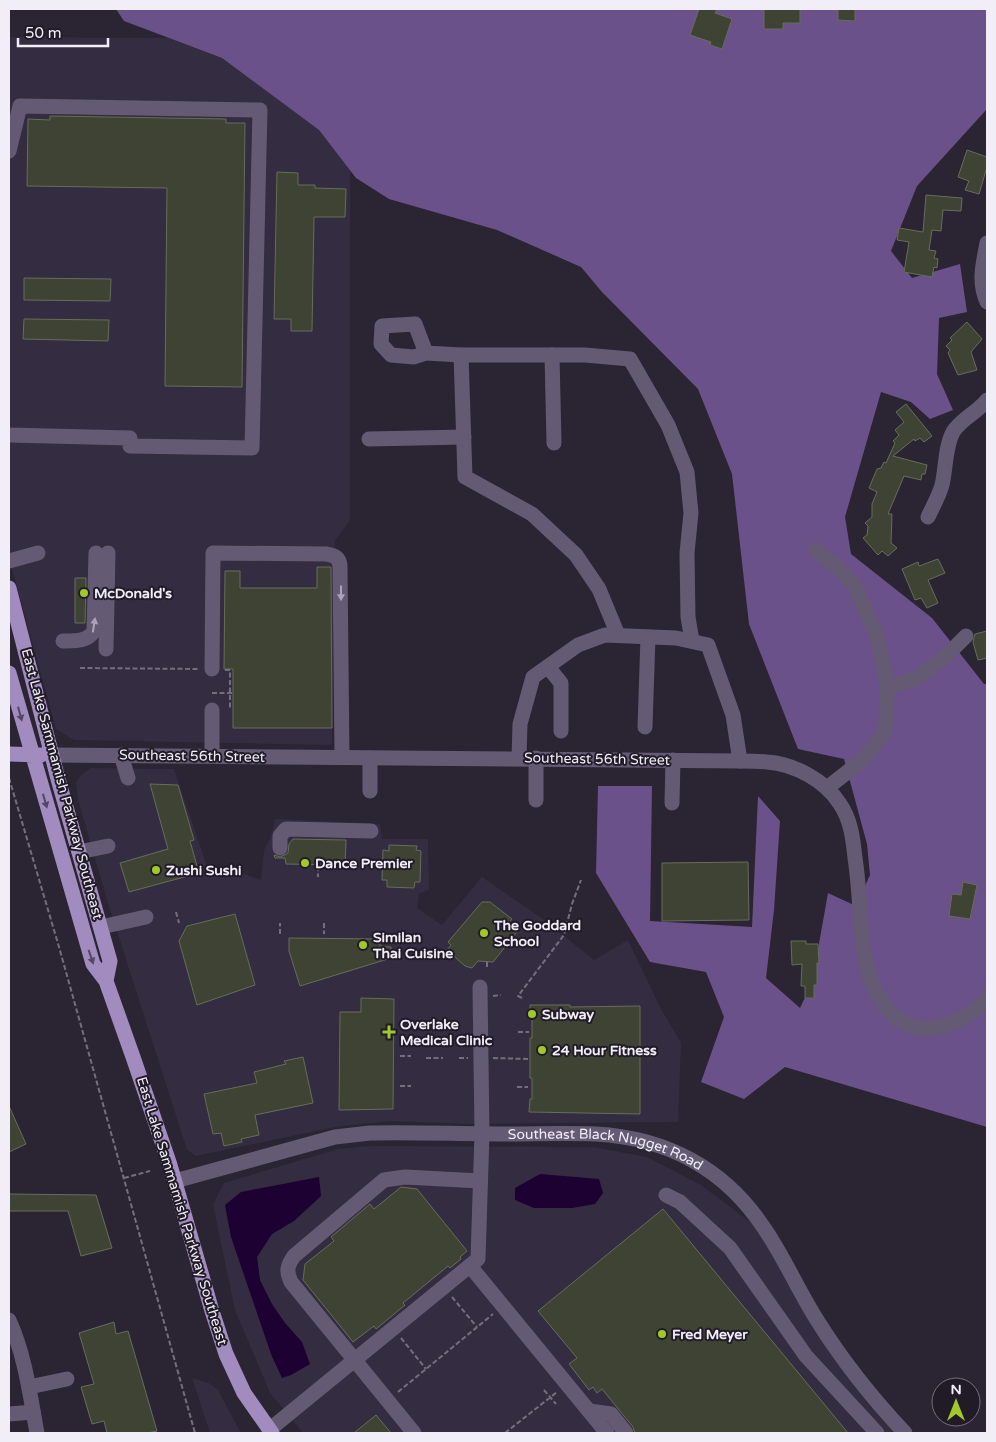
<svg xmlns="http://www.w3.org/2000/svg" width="996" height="1442" viewBox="0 0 996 1442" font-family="'Varela Round',sans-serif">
  <rect width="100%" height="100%" fill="#2a2433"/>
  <path fill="#342c40" d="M9,37L168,38L222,58L319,130L350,170V520L335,541L332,745L74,740L56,729L9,558Z
    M91,768L174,769L208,869L229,868L261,880L264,850L270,839L275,819L380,824L382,839H428L429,890L419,894L417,908L442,925L482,877L543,919L594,960L628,940L660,1007L681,1043L678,1122L468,1124L391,1121L335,1127L196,1156L187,1150L107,900L78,800L76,782L82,774Z
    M370,1146L593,1147L647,1157L701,1185L761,1230L897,1433H303L270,1393L235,1310L213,1205L224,1183L338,1149Z
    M192,1378L209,1383L218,1390L241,1433H210Z"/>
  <path fill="#6b5189" d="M116,9H987V109L917,186L891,251L912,278L960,264L967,312L939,318L937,374L953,410L930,419L911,402L881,392L845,517L851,554L932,618L984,684H987V1127L785,1067L744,1099L701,1082L724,1017L706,972L650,962L596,873L598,786H652L650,921L752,927L758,796L780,821L774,910L766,978L800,1008L812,983L828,893L856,906L870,875L867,844L844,759L798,749L749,624L732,474L698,389L602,292L581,267L497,230L389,199L356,178L319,130L222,58L124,21Z"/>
  <path fill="#1c0132" d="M540,1174L599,1179L603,1193L595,1204L572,1208H534L515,1200V1188Z
    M319,1177L321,1196L294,1221L272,1234L257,1257L260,1280L272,1304L285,1323L302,1342L310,1364L291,1375L282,1378L271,1354L231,1237L225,1205L241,1192Z"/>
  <path fill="#3e4333" stroke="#676d5c" d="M699,9H717L715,13L732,19L722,49L710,45L711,42L690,35Z
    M764,9H800V23H783V29H764Z
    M838,9H855V21L838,20Z
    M50,116L226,119V123H245L242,387L165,386L167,188L27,186L28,119L50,120Z
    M967,150L987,157V167L979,194L965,190L969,181L958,177Z
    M277,172L298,173V185H315V188L346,189L345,217H314L312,331H291V319H274Z
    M926,195L962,198L961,211L943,210L941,231L932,230L929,250L936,251L934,258L938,259L937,268L934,267L932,277L904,272L909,242L897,240L899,228L923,232Z
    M24,278L111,279L110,301L24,300Z
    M24,319L109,320L108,341L23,339Z
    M967,322L982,339L971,352L977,370L958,375L948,353L950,350L946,346L952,340L950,338Z
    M906,404L932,436L924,442L920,438L915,441L914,439L893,456L927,465L925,474H922L921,480L904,476L888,514H892L891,543L897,548L888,556L882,551L878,555L863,538L867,535L868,526L865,523L872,517V504L877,492L869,488L877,469L881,468L884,462L886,463L895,443L893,441L899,435L895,430L904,422L896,412Z
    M938,559L945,573L928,580L938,603L927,608L921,598L915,600L902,569L918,562L919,566Z
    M317,567H331L332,728H233V669H224L225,571H240V588H317Z
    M75,578H86L85,623H75Z
    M987,631V658L978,660L973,642L975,634Z
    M150,784L178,785L194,840L190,841L199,873L129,892L120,863L168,849Z
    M293,839L346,840L345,865L286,864L285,858H275L274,855L280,857L288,853L289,844Z
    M389,845L417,846L416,850L421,851L420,882H415L414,888L387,887V880H382L383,850L389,851Z
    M748,862L749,920L662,921V863Z
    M963,882L977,885L970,919L949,916L952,894L961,895Z
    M482,902H490L512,919L508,924L517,932L493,962L478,961L472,968L465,966L447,950L451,945L448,942Z
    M235,914L255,985L197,1005L179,941L187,926Z
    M289,938L380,939V946L391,947V958L300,986L289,951Z
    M791,941H806V944H818L819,963H817V985H814V998H805V986H801L802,964L792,965Z
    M361,998L394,999L393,1109L339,1110L340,1012H361Z
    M530,1005H570V1007L640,1006V1114L529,1112L530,1099H532V1078H530V1038H532V1018H530Z
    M303,1057L313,1103L255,1115L259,1135L241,1139L242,1142L224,1146L221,1133L213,1134L204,1094L257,1083L254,1072L286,1064L284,1061Z
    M9,1106L26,1144L9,1152Z
    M401,1187L417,1189L467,1251L460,1257L461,1259L450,1268L448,1266L403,1303L405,1305L376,1329L374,1326L353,1342L303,1280L305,1264L334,1241L331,1237L370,1204L374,1209Z
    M9,1194L96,1195L112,1248L81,1256L68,1211H9Z
    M663,1209L848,1433H635L633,1427L602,1389L597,1393L593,1387L589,1390L569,1364L577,1358L538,1311Z
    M114,1322L116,1334L128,1331L157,1431L147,1433H107L104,1421L92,1424L81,1387L94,1384L79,1333Z
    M376,1415L391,1433H354Z"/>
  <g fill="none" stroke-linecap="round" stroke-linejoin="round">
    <path stroke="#756f7d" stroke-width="2" stroke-dasharray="5 2.5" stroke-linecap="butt" d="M80,668L200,669
      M225,670H230V710
      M212,693H233
      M9,778L59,947L195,1433
      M318,866V877
      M176,912L179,923
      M324,923V934
      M280,934V923
      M487,967V962
      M493,996L501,995
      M522,998L518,996L564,935L572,904L581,880
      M518,1032H529
      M400,1039H412
      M400,1056H411
      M426,1058H443
      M459,1058H468
      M493,1058L528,1059
      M400,1086H411
      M517,1087H528
      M124,1178L150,1171
      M452,1297L477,1327
      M401,1338L426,1369
      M544,1390L556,1404
      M398,1392L493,1314
      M505,1433L557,1392"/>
    <g stroke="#655a73" stroke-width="15">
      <path d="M9,151L20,106L260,110L252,448L130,446V438L9,435"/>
      <path d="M987,243C983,264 978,282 987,302"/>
      <path d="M426,353L415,324L382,326L381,344L391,355L414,357L426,353L461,355H585L630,359L668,425L687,472L691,513L687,553L688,617L692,641"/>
      <path d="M461,355L465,477L532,514L576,555L599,589L618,635"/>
      <path d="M552,355L554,443"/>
      <path d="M369,439L464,437"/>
      <path d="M928,517C933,506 939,496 942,485C946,468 945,447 953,432C961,419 978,412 987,400"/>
      <path d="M815,550L838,568L854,585L877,636L888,687L885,732L865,758L827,788"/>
      <path d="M9,561L38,553"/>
      <path d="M63,641C75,641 87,642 94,631L96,553"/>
      <path d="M106,649L108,553"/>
      <path d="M548,667L561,683V731"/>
      <path d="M212,669L213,553L326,554C334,555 340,558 340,567L342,757"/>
      <path d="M888,687L915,679L946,656L966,636"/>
      <path d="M645,727L648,637"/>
      <path d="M52,755L740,761C749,761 758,761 767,762C794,764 825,780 840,804C851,820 853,839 855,858C857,871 858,883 859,896C862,936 861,979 889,1011C901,1024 911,1029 929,1028C953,1026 972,1017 987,997"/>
      <path d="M121,755L128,778"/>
      <path d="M212,756V710"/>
      <path d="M370,758V791"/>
      <path d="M519,758L520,724L533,677L578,645L605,635L676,638L708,645L733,715L740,761"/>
      <path d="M536,758V800"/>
      <path d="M672,803L673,760"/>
      <path d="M280,848V836L286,829L371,831"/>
      <path d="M79,852L108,846"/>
      <path d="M101,927L146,917"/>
      <path id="s1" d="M175,1181L335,1137L370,1133C415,1132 460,1134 506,1134C536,1134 566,1133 596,1134C667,1138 725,1169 764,1228C784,1257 798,1290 817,1320C842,1360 873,1399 905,1433"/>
      <path d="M666,1195L680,1202L730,1248L806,1356L877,1433"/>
      <path d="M470,1266L607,1433"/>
      <path d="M9,1320C25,1355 30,1395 37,1433"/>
      <path d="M29,1387L67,1379"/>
      <path d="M589,1411L611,1414L626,1433"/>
      <path d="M9,1414L33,1412"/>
      <path d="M269,1430L478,1259L482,1134L480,987"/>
      <path d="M414,1433L291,1282C286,1271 287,1266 294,1256L384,1180L405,1177L480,1181"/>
    </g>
    <path stroke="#a28bbe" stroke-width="15" d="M9,588L58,779L110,961L106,981
      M9,673L93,964L106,981L133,1057L170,1165L212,1311L226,1354L244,1393L272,1433
      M9,754L41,755"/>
  </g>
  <defs><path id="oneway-solid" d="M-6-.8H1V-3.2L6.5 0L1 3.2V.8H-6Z" transform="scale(1.25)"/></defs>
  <g fill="#aca4b6">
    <use href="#oneway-solid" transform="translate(341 593) rotate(90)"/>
    <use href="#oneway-solid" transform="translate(94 625) rotate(-81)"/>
  </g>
  <g fill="#554864">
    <use href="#oneway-solid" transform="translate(20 714) rotate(75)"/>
    <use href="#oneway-solid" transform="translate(45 801) rotate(74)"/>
    <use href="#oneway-solid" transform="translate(91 957) rotate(71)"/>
  </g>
  <g fill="#a1c92a" stroke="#211b28" stroke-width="2">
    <circle cx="84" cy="593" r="5"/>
    <circle cx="305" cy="863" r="5"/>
    <circle cx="156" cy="870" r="5"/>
    <circle cx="484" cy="933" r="5"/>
    <circle cx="363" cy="945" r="5"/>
    <circle cx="532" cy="1014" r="5"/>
    <path d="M386.5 1024.5h5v5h5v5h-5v5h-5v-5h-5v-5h5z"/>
    <circle cx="542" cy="1050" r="5"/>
    <circle cx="662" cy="1334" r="5"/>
  </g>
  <g text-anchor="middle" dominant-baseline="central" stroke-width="4" stroke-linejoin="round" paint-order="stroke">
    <g font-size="14" font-weight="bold" fill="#f2eef8" stroke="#211b28" text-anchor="start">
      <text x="94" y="593">McDonald's</text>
      <text x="315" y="863">Dance Premier</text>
      <text x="166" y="870">Zushi Sushi</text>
      <text x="494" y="925">The Goddard<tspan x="494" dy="16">School</tspan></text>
      <text x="373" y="937">Similan<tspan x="373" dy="16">Thai Cuisine</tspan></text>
      <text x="542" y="1014">Subway</text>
      <text x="400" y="1024">Overlake<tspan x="400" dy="16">Medical Clinic</tspan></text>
      <text x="552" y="1050">24 Hour Fitness</text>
      <text x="672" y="1334">Fred Meyer</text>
    </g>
    <g font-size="14" fill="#f2eef8" stroke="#211b28">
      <text transform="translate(192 756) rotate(1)">Southeast 56th Street</text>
      <text transform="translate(597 759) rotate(1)">Southeast 56th Street</text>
      <text transform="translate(62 784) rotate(75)">East Lake Sammamish Parkway Southeast</text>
      <text stroke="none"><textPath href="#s1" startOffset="439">Southeast Black Nugget Road</textPath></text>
      <text transform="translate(182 1211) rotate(73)">East Lake Sammamish Parkway Southeast</text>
    </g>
  </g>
  <rect width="996" height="1442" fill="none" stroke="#f2eef8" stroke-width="20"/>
  <g transform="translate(956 1402)"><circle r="24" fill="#211b28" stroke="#756f7b"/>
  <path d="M0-4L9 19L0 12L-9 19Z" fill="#a1c92a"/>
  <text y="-8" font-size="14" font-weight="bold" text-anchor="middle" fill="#f2eef8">N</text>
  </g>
  <path d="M18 38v8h90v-8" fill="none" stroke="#f2eef8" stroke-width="2.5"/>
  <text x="25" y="38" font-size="15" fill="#f2eef8" stroke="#211b28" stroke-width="4" paint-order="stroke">50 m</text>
</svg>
